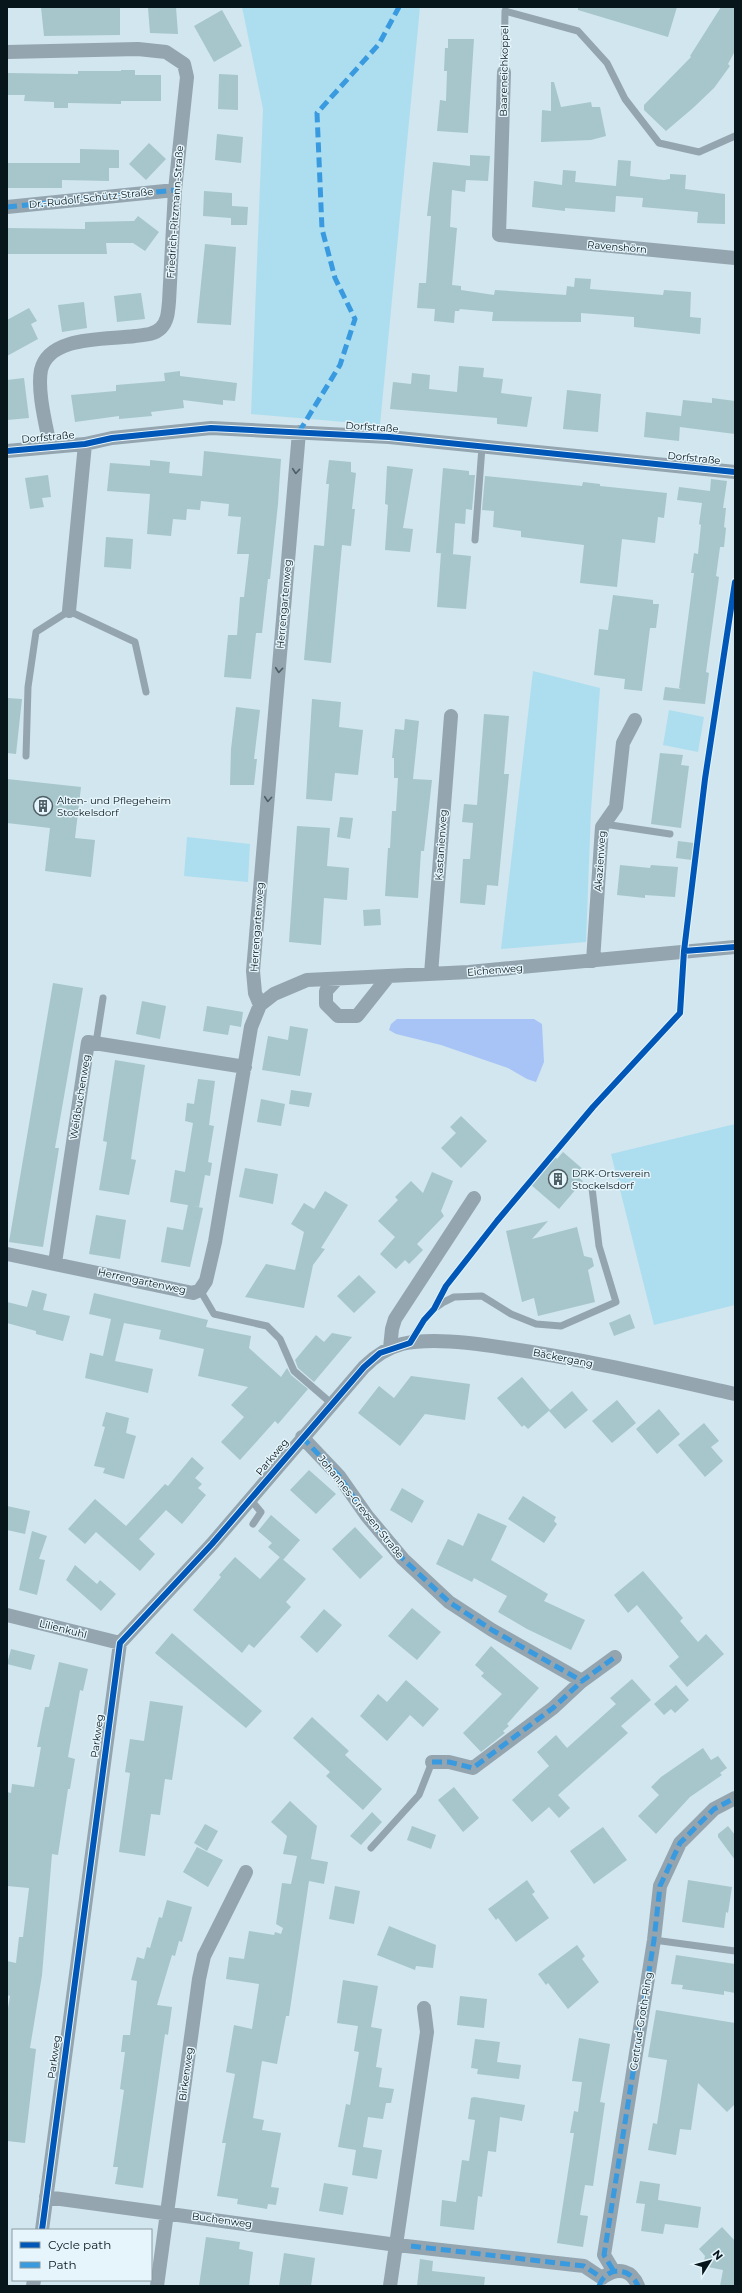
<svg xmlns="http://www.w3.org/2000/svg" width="742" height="2293" viewBox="0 0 742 2293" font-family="Montserrat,sans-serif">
  <rect width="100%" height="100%" fill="#d1e6ee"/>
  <path fill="#addeef" d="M242,7H420L380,425L251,414L263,109Z
    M533,671L600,688L591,810L586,942L501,949Z
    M669,710L704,717L698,752L663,745Z
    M187,837L250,844L248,882L184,876Z
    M735,1124V1305L654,1325L611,1154Z"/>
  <path fill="#a8c4f6" d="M397,1019H534L542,1024L544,1062L536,1082L527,1079L508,1068L441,1045L396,1034L389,1030L391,1024Z"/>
  <path fill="#a6c6cb" d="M41,7H120V35L44,36Z
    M165,7H176L178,34L150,33L148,8Z
    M578,7H677L668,37L578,10Z
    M721,7H735V51L728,64L730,66L714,88L693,108L666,131L644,110V105L691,57L690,56Z
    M222,10L242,46L214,62L194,26Z
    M448,39H474L468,133L437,131L440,100L446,101L447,71H444L445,48H448Z
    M121,70H135V75H161V101H121V104L68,103V108H54V102L24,101L25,95H7V73L78,74V71H121Z
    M219,74L238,75V110L218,109Z
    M551,82H554L561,107L591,102L592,107H600L606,136L591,140L541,142L542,110L551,111Z
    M217,134L243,137L241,163L215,160Z
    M149,143L166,159L146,180L129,164Z
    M80,149L119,150V168H109V181L62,180V188H7V163H80Z
    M470,155L490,156L488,181L466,180L465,192L452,190L450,227L457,228L452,285L461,286V290L494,295L495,290L566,295L567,286L574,287L575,278L591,279L590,289L663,295L664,290L691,292L690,317L701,318L700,334L634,327V317L581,313V322L492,321L493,312L460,309L459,311H455L454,323L434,321L435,309L417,308L419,283H426L431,216H427L433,162L470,166Z
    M618,160L631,161L630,176L664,180L670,179V174L686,175L685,189L725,194V224L697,223L698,212L642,207L643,198L616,196L615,212L565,208V211L532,207L534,181L562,185L563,170L576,171L575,182L616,186Z
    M204,191L232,193V206L248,207L247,225H231V218L203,216Z
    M138,216L159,232L145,251L133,243H106L107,254H8L7,228L85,229V222L134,221Z
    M205,244L236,247L231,325L197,323Z
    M141,293L145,319L117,322L114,296Z
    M84,302L87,328L62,332L58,305Z
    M29,308L37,321L31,324L38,339L7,356V320Z
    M459,366L484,368L483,377L503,379L501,393L532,397L527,427L497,424V418L390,409L393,382L411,384L412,373L430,375L429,389L457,392Z
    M180,371V376L237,383L235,401L223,400V405L183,400L184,408L151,412L152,416L119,419V416L75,422L71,395L116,391V385L165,381L164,373Z
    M24,378L29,418L7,420V380Z
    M567,390L601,394L598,432L563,429Z
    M712,398L735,401V434L680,427V425L679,441L644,437L646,412L681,416L683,400L712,403Z
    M204,451L281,459L278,504L270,579H268L262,633H256L251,679L224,677L228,635H237L240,597H244L249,554H237L241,517L228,516L229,504L201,501L200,510L187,509L186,520L173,519L171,536L147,534L150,494L107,491L110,463L150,466V460L170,462L169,473L202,476Z
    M329,460L351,462V472L356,473L352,509H355L351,546L342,545L331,663L304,660L314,545L324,546L329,484H326Z
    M387,466L413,469L403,528L413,529L410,552L385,550L388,505L385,504Z
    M443,468L469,471V475H475L472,510L466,509L465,524L455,523L453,554L436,553Z
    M48,475L51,497L42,498L44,507L30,509L25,478Z
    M485,476L582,486L583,482L600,484V486L667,493L664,518L658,517L655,543L622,539L617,587L580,583L584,545L521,537V531L493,527L494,511L482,510Z
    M711,479L727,481L723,508H726L724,527L726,528L724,547H720L716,576L719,577L706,672L709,673L705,704L663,700L665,687L681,689L679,688L694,573H691L694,553L698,554L701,525L699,524L702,503L677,500L679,487L710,491Z
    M106,537L133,539L131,569L104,567Z
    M441,553L471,556L466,609L437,607Z
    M613,595L653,600V604H659L656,628H650L642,691L624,689L625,679L594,675L599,629L608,630Z
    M7,698L22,699L16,754L7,753Z
    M312,699L341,702L339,727L363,730L358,775L335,773L332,801L306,799Z
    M236,707L260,710L254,759H257L254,785H230L231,749Z
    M484,714L509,716L504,774H509L498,886L487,885L485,905L460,903L463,859H470L473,823L462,822L464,804L477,805Z
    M405,719L419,721L413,779L432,780L424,851H421L418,898L385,896L388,848H390L392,811H396L398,778H394V758H392L395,729L404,730Z
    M660,753L683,755L681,765L689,766L681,828L651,824Z
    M7,779L81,787L75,838L95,840L91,877L45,871L50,828L7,823Z
    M340,817L353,818L350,839L337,837Z
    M297,826L330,828L327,866L349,868L347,900L324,898L321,945L289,942Z
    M678,841L694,843L692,860L676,858Z
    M620,865L650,868L651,865L678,867L675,897L645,895V898L617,895Z
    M380,909L381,925L364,926L363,910Z
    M53,983L83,988L55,1148H59L43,1247L9,1242Z
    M142,1001L166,1006L160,1039L136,1034Z
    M207,1006L243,1012L241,1027L230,1025L228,1035L203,1031Z
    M290,1026L308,1029L300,1076L262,1070L268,1036L288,1040Z
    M115,1060L145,1065L131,1159L136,1160L129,1195L99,1190L107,1142L103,1141Z
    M198,1079L215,1081L209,1125L214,1126L208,1162L212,1163L210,1176L205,1175L199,1207L170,1202L175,1170L185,1172L193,1123L185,1121L187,1103L194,1104Z
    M291,1090L312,1093L309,1107L289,1104Z
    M261,1099L285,1104L281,1126L257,1122Z
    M461,1116L487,1141L461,1168L441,1148L456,1133L450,1127Z
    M563,1152L585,1171L579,1178L583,1181L559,1209L530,1184L555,1157L557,1159Z
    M245,1168L278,1174L273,1204L239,1197Z
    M432,1172L453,1181L441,1211L444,1216L417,1244L423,1250L409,1264L405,1260L396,1269L380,1254L395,1237L378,1221L398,1200L395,1197L411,1181L423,1193Z
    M325,1191L348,1205L321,1248L325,1249L313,1265L304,1308L245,1297L266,1264L295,1270L304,1232L291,1224L304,1203L314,1209Z
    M188,1205L203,1208L190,1267L161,1262L167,1227L183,1230Z
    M96,1215L126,1220L120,1259L89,1254Z
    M548,1221L532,1239L577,1227L584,1256L592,1258L594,1266L588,1270L595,1302L538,1316L534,1298L522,1302L506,1231Z
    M359,1275L376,1292L354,1313L337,1296Z
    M32,1290L47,1294L43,1310L70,1316L63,1341L36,1334V1331L7,1323V1302L27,1307Z
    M94,1293L208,1320L206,1327L251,1336L249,1348L281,1377L287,1368L291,1375L308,1389L278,1424L275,1421L240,1460L221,1442L244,1417L231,1405L248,1387L198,1376L204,1349L159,1339L161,1330L124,1323L115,1361L153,1369L148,1393L85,1378L90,1353L103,1356L111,1319L89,1314Z
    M630,1314L635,1328L614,1336L609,1323Z
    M332,1333L352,1337L314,1382L298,1368L295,1360L316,1335L324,1342Z
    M411,1376L470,1384L465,1420L425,1414L400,1446L358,1413L379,1386L394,1398Z
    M522,1377L550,1410L528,1429L524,1425L522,1427L497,1398Z
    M572,1391L588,1410L565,1429L549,1411Z
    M617,1400L636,1423L612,1443L592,1421Z
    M659,1409L680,1434L657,1454L636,1429Z
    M106,1412L129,1418L126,1433L136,1436L124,1479L103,1473L105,1468L94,1466L105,1427L102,1426Z
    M704,1423L719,1441L711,1447L723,1461L705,1477L678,1445Z
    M192,1457L204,1468L195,1478L202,1484L198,1488L206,1495L182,1524L166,1510L139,1539L155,1554L140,1571L96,1532L85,1544L68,1529L95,1499L126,1526L165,1484L168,1486Z
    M309,1470L336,1494L316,1514L290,1490Z
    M402,1488L424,1501L412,1523L390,1510Z
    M523,1496L556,1517L554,1521L557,1524L544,1543L508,1519Z
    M7,1506L30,1511L25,1534L7,1530Z
    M478,1513L507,1526L491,1560L548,1594L544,1601L585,1620L571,1650L527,1629L498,1612L507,1596L474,1578L472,1582L436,1564L448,1539L463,1546Z
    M271,1515L300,1540L283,1560L268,1547L272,1543L258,1531Z
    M355,1527L383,1557L360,1579L332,1549Z
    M32,1531L47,1536L39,1559L45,1560L37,1595L19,1590Z
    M235,1557L260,1579L280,1557L306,1579L286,1602L291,1607L254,1648L249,1644L242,1653L193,1610L221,1577L219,1575Z
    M75,1565L97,1584L100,1580L116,1594L101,1611L66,1580Z
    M643,1571L683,1618L680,1621L698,1642L706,1634L724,1654L687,1687L669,1666L679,1657L637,1605L628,1613L614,1595Z
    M412,1608L441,1632L417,1660L388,1636Z
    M324,1609L342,1625L317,1653L300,1637Z
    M172,1633L262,1711L246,1728L155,1653Z
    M491,1646L539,1688L507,1724L509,1726L503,1731L505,1733L481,1752L463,1733L502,1694L481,1676L484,1673L475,1665Z
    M11,1649L35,1655L31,1670L7,1664Z
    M59,1662L88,1669L83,1691L80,1690L68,1757L75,1759L70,1789H68L58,1855L52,1854L42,1975L30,2048L36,2049L25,2143L7,2141V2014L10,1996L7,1995V1961L16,1963L19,1937H23L29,1888L7,1886V1792L11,1793L12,1784L34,1787L41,1747H37L45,1707H49Z
    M632,1679L651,1700L621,1726L628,1733L558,1795L570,1808L559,1818L549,1807L532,1822L512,1800L549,1766L537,1752L556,1735L567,1748L616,1704L610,1698Z
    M406,1680L439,1709L423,1727L410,1715L387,1741L360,1716L378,1694L387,1702Z
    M676,1685L689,1700L675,1713L671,1709L664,1715L654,1704Z
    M150,1701L183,1706L172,1780L165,1779L160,1815L151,1814L145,1856L119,1852L130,1773L125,1772L130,1739L144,1741Z
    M312,1717L349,1751L345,1755L382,1789L363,1810L326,1776L330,1772L293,1738Z
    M703,1748L711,1760L718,1756L727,1768L720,1773L722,1775L690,1797L656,1834L638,1816L659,1795L651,1787L661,1777Z
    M454,1787L479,1818L463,1832L438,1800Z
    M290,1801L317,1826L311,1859L328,1862L324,1884L309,1881L289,2016H286L277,2064L262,2061L253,2118L264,2120L262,2130L281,2133L271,2187L279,2188L276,2205L268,2204L267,2209L237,2204L238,2199L217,2196L226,2143H222L235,2074L226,2072L234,2025L252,2029L259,1984L226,1979L229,1957L244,1959L249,1931L274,1935L275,1932L281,1934L283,1928L276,1924L282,1883L291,1884L297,1856L283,1854L287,1836L271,1822Z
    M372,1812L382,1822L361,1845L350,1836Z
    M205,1824L218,1831L207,1851L194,1843Z
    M412,1826L436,1835L431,1849L407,1840Z
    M728,1826L735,1835V1860L718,1837V1834Z
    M603,1827L627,1860L594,1884L570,1851Z
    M197,1847L223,1860L208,1887L183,1872Z
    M527,1880L535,1892L532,1894L549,1918L516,1942L498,1918L496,1920L488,1909Z
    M688,1880L732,1887L728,1913L726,1912L724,1928L682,1922Z
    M335,1886L360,1891L354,1924L329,1919Z
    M167,1900L192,1907L182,1942L179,1941L175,1956L172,1955L157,2005L172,2007L168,2035L165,2034L143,2188L115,2184L118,2167H113L124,2090L120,2089L125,2052H121L123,2035H130L137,1981L131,1980L137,1957L144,1959L147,1947L150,1948L159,1917L162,1918Z
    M389,1926L436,1945L433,1968L416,1966L415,1970L377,1955Z
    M577,1945L585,1956L582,1959L599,1982L568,2009L548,1983L546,1985L538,1974Z
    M676,1955L735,1964V1993L724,1991V1995L682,1989L683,1985L671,1984Z
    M343,1980L378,1986L371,2027L382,2029L376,2067L382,2068L379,2087L394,2089L391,2103H386L383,2119L368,2117L363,2147L382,2150L377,2179L352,2175L356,2150L338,2147L346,2104L350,2105L359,2052L354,2051L358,2026L337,2023Z
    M460,1996L487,1999L484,2028L457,2025Z
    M656,2010L735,2023V2104L727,2112L698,2083L691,2130L680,2129L676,2155L648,2150L653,2123L657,2124L667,2060L648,2057Z
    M579,2038L610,2044L600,2102L605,2103L593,2186L585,2185L580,2215L588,2216L583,2247L557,2243L574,2133H570L574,2111L578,2112L582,2082L572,2081Z
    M475,2039L500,2042L497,2062L521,2065L519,2079L477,2074L478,2069L471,2068Z
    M474,2097L525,2105L522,2121L500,2117L496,2152L488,2151L482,2197L478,2196L474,2230L440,2226L442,2200L456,2202L462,2160L469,2161L475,2120L468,2119L471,2098Z
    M640,2181L660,2184L658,2200L701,2207L698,2228L665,2224L663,2234L641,2231L645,2204L636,2203Z
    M324,2183L348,2187L343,2215L319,2211Z
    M722,2227L735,2241V2286H720L723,2270L703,2266L705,2256L699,2249Z
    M206,2237L240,2242L239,2249L253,2252L249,2286H199Z
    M284,2253L315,2258L311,2286H279Z
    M420,2259L433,2261L432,2271L485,2277L484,2286H417Z"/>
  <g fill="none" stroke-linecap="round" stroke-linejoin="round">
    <path stroke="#94a5b0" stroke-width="7" d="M504,72L505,11L578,31L607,63L625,99L659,143L699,152L735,136
      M475,540L482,447
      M26,756L28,687L36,632L69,611L135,642L146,692
      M604,824L670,834
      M96,1043L103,998
      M200,1290L214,1314L267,1326L280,1339L294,1371L331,1403
      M435,1307L446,1286L497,1221
      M410,1342L424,1320L434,1309L444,1302L454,1297L482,1296L511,1314L536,1324L561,1326L616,1302L599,1246L592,1188
      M250,1499L261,1512L253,1524
      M371,1848L419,1795L432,1762
      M654,1940L735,1951"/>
    <path stroke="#94a5b0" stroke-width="14" d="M7,52L138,49L166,52L184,64L187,77L175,190L169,302C168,311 168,321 161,328C154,335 144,335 135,336C107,340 49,335 41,370C37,391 46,425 50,446
      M504,72L499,235L735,258
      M7,207L175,190
      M7,451L85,444L112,438L211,428L389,437L735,472
      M69,611L85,444
      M593,961L602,827L616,807L623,743L635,720
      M431,974L451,716
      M337,979L326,991V1004L338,1016H357L388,977
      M260,1005L274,994L307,980L469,972L735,947
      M7,1254L193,1293L200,1290L206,1281L215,1242L251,1027L260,1005L255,993L253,971L299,432
      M55,1263L88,1042L245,1067
      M390,1348L392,1329L395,1319L474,1198
      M302,1437L339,1476L367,1516L403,1559L449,1602L492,1630L582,1681L615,1657
      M7,1615L120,1643
      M432,1762H449L473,1768L553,1708L582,1681
      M46,2197L397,2245L584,2266L602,2278
      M42,2230L120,1643L212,1544L364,1367C375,1356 387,1348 402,1344C432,1337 475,1343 505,1348C583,1359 659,1377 735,1394
      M613,2270L604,2255L654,1940L660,1886L680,1843L714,1809L735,1798
      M605,2276C618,2267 632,2270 638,2286
      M33,2286L34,2280
      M157,2286L199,1979L204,1956L246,1872
      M390,2286L427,2032L424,2008"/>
    <path stroke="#399adf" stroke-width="5" stroke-dasharray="10 5" stroke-linecap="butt" d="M7,207L175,190
      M299,432L340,365L355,319L335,278L322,229L317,113L379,44L399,7
      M302,1437L339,1476L367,1516L403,1559L449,1602L492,1630L582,1681L615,1657
      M432,1762H449L473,1768L553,1708L582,1681
      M411,2246L584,2266L602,2278
      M613,2270L604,2255L654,1940L660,1886L680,1843L714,1809L735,1798
      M599,2286C606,2266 630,2266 638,2286"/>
    <g stroke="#e5f5fb" stroke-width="8">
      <path id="cycleway" d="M7,451L85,444L112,438L211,428L389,437L735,472
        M684,951L735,947
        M42,2230L120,1643L212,1544L364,1367L380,1353L410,1343L424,1320L434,1309L446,1286L497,1221L593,1107L680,1013L684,951L705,779L735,582"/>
    </g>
    <use href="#cycleway" stroke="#0057b8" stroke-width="6"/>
  </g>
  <defs><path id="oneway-chevron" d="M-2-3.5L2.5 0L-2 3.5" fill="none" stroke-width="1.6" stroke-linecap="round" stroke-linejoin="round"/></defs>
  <g stroke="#4e5e66">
    <use href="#oneway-chevron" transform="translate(296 471) rotate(95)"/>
    <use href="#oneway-chevron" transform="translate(279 670) rotate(95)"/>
    <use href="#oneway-chevron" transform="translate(268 799) rotate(95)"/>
  </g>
  <defs>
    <g id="building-ring" transform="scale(1)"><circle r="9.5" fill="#e5f5fb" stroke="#4e5f65" stroke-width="1.5"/><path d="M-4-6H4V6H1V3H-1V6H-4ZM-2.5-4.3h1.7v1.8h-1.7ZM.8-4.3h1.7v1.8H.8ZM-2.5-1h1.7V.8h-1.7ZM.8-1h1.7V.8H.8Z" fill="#4e5f65"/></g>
  </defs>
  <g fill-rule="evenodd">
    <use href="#building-ring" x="43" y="806"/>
    <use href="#building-ring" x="558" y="1179"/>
  </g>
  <g text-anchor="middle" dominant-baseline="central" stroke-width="3" stroke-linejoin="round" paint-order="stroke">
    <g font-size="10" fill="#07161b" stroke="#e5f5fb">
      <text transform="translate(504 71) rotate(-89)">Baareneichkoppel</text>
      <text transform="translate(91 198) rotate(-6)">Dr.-Rudolf-Schütz-Straße</text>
      <text transform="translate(175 212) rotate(-86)">Friedrich-Ritzmann-Straße</text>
      <text transform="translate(617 247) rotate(5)">Ravenshörn</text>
      <text transform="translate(372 427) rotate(4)">Dorfstraße</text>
      <text transform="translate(48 437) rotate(-5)">Dorfstraße</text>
      <text transform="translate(694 458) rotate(6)">Dorfstraße</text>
      <text transform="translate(284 604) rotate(-85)">Herrengartenweg</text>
      <text transform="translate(441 845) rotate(-86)">Kastanienweg</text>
      <text transform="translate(600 861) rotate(-86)">Akazienweg</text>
      <text transform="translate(257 927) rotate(-86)">Herrengartenweg</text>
      <text transform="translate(495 970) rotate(-5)">Eichenweg</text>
      <text transform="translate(80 1097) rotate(-81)">Weißbuchenweg</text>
      <text transform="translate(142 1281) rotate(12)">Herrengartenweg</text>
      <text transform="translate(563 1358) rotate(11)">Bäckergang</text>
      <text transform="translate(272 1457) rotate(-50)">Parkweg</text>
      <text transform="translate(361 1507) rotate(51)">Johannes-Grevsen-Straße</text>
      <text transform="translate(63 1629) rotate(14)">Lilienkuhl</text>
      <text transform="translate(97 1736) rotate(-82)">Parkweg</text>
      <text transform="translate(641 2021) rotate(-81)">Gertrud-Groth-Ring</text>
      <text transform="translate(54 2057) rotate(-82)">Parkweg</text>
      <text transform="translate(186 2074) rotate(-82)">Birkenweg</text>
      <text transform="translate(222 2220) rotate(8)">Buchenweg</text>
    </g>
    <g font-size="10" fill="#07161b" stroke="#e5f5fb" text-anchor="start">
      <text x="57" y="800">Alten- und Pflegeheim<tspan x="57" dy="12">Stockelsdorf</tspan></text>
      <text x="572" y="1173">DRK-Ortsverein<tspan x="572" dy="12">Stockelsdorf</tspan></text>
    </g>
  </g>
  <rect width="742" height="2293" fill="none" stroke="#07161b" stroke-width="16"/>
  <rect x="12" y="2229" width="140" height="52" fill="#e5f5fb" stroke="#8c9ca1"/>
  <rect x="20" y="2242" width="20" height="6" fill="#0057b8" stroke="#8c9ca1"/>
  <text x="48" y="2249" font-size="12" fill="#07161b">Cycle path</text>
  <rect x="20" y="2262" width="20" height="6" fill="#399adf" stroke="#8c9ca1"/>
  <text x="48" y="2269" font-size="12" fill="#07161b">Path</text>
  <g transform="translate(710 2261) rotate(53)" stroke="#e5f5fb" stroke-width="3" paint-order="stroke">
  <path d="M0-3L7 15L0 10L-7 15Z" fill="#07161b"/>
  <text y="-6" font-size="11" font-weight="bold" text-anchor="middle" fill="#07161b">N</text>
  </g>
</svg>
